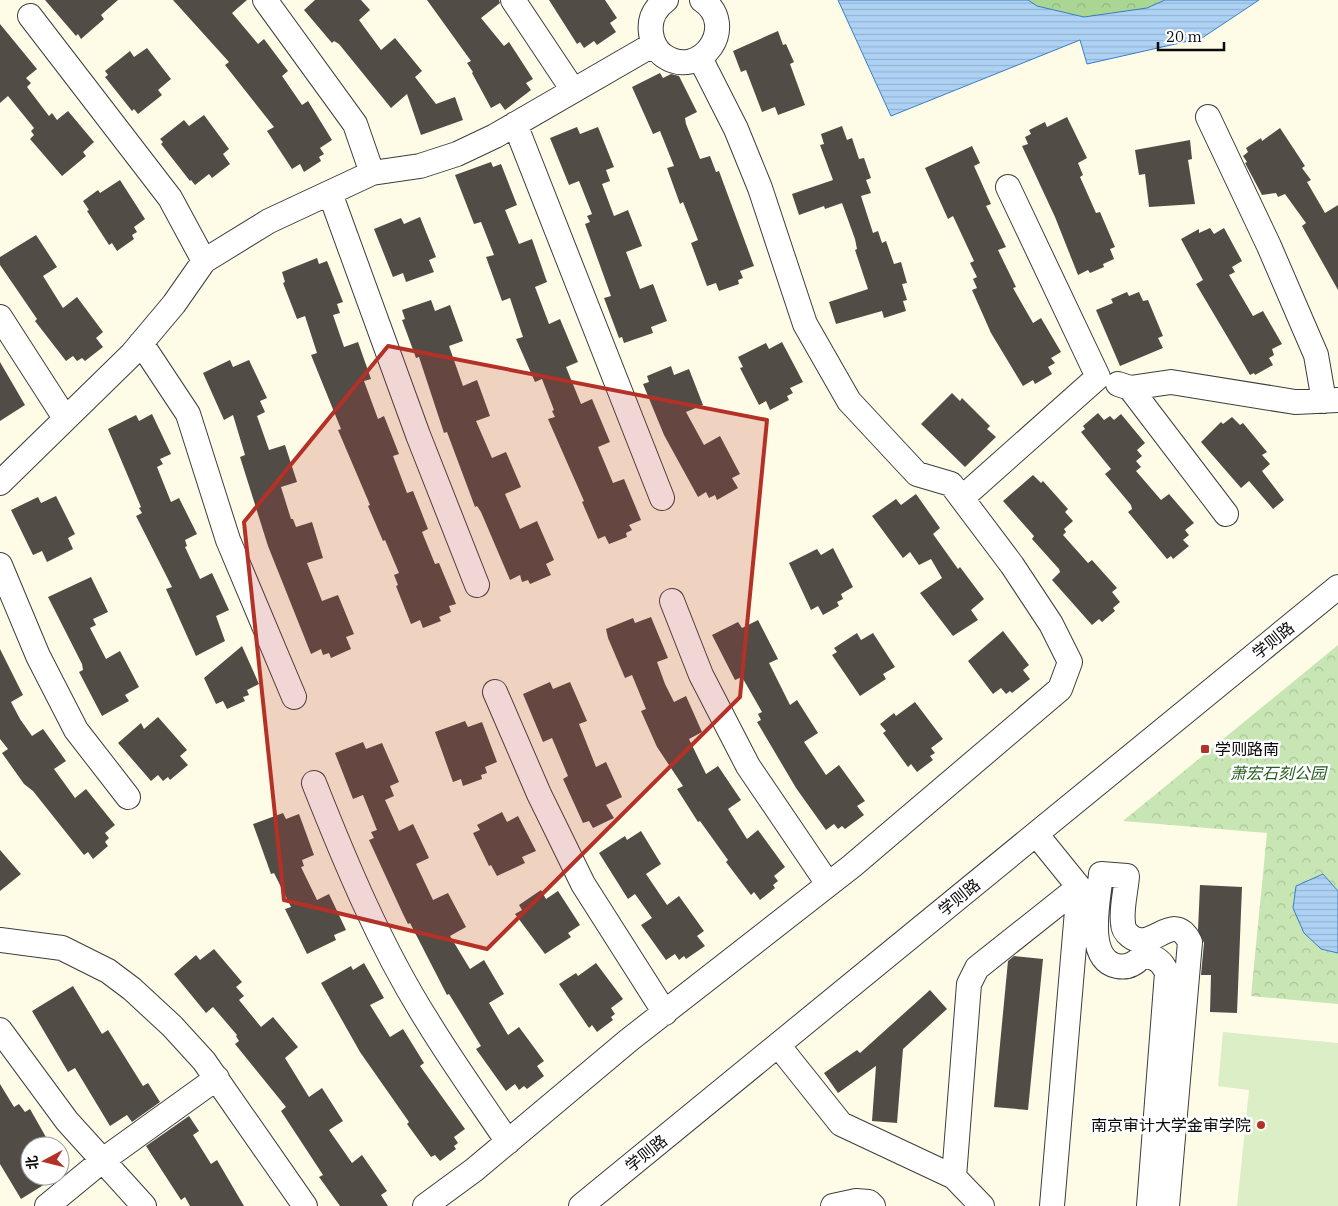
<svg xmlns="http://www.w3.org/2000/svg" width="1338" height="1206" viewBox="0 0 1338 1206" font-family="'IBM Plex Serif','Noto Sans SC',serif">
  <defs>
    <pattern id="forest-crowns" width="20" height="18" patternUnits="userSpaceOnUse" patternTransform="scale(1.25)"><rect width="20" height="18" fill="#aad693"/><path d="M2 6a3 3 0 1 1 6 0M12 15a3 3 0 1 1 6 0" fill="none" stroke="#91b67d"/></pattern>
    <pattern id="park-crowns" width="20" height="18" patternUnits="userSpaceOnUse" patternTransform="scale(1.25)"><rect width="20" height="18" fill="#c8e6b3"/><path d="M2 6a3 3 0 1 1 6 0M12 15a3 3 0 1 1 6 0" fill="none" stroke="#aac499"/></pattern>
    <pattern id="water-rules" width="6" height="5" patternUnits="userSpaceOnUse" patternTransform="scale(1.25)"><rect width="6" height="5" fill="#aed2f4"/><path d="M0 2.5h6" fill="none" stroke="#94b3d0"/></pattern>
  </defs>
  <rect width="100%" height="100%" fill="#fefce7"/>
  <path fill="url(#forest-crowns)" d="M1010,0H1193L1110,25Z"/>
  <path fill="url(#park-crowns)" d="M1338,645V1004L1251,996L1267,833L1123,821Z"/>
  <path fill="#dbeec5" d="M1223,1032L1338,1043V1206H1237L1249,1090L1218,1086Z"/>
  <path fill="url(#water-rules)" stroke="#387ec8" d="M838,0H1028L1037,6L1084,17L1147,8L1165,0H1259L1202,38L1087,64L1080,40L891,116Z
    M1323,874L1338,891V953L1321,949L1304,933L1293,908L1296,886Z"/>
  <path fill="#524c47" d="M45,0H118L101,15L104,19L81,39L78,34L76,36Z
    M173,0H247L232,13L258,44L264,39L288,71L282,76L302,105L308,101L332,140L320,148L324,154L319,157L321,161L304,172L300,164L292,169L267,131L274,127L225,65L229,62Z
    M315,0H361L370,10L359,20L381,50L395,38L422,71L415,77L436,104L455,97L463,120L421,135L407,94L391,108L339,44L334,41L332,43L304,10Z
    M427,0H499L500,3L481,18L504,46L509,42L533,79L526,83L531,90L505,110L500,103L491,108L472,73L473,72L467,63L471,61Z
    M549,0H605L617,18L610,23L616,32L597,45L594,41L584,48L580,42L577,44Z
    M0,24L37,69L26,78L31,83L27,87L49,116L52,113L57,120L68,111L94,142L83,152L86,156L62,176L30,139L34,135L31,131L34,128L8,96L0,103Z
    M778,31L783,45L786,44L794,62L790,64L805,105L778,115L775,107L762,112L746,70L741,72L733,51Z
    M147,48L171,79L158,90L162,95L138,114L134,109L132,111L105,77L108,75L105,71L130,51L134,57Z
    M660,73L663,78L671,74L679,76L697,112L685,118L686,124L700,159L710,156L716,172L719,171L754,266L740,271L743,278L738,280L739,284L719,291L716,283L707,286L691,243L698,240L683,202L680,204L667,168L674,166L660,131L653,134L632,87Z
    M204,115L229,149L223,154L230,164L212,178L209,174L195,185L191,180L190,181L161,144L163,142L160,139L184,120L189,126Z
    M1067,117L1087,158L1078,163L1083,175L1080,177L1096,213L1100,212L1115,247L1110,249L1114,259L1103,264L1104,267L1090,273L1088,270L1078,275L1055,217L1022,146L1028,144L1025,137L1031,134L1029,130L1045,122L1047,127Z
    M842,126L847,140L852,138L859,159L864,158L871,178L866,180L871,193L861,196L873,233L878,231L882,243L886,241L894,264L901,262L907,283L902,284L907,300L903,301L906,311L884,318L882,311L836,324L829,302L868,289L855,250L857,249L855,239L842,203L825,209L824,206L799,215L792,194L833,180L820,145L824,144L821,134Z
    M577,127L580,134L598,127L614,167L606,170L610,181L602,184L614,216L628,210L642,246L626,252L640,289L653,284L667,321L651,327L653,333L624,343L622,337L619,338L604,298L611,296L585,224L590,222L587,216L592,214L579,181L569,185L550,138Z
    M1280,128L1305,166L1302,168L1311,180L1307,182L1325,213L1338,205V290L1302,226L1306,223L1285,194L1278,197L1276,193L1262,195L1245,163L1247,162L1243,156L1248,152L1246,148L1261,138L1262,141Z
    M1190,140L1192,159L1188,160L1195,204L1149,207L1145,174L1139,175L1135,150Z
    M972,146L980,163L974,166L991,204L986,206L1006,247L998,250L1016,287L1013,288L1033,323L1041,318L1061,352L1051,358L1055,363L1048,367L1052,374L1035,384L1033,380L1023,386L991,333L972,290L977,288L973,279L977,277L970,263L974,261L953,216L948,219L925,168Z
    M491,162L493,167L501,164L517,205L505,210L519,244L532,239L547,282L535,287L549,324L560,319L578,362L566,367L581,404L592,399L610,442L598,447L613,483L624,479L641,520L629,525L632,530L626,533L627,537L609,544L605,536L598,539L582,502L584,501L548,419L555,417L552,411L554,410L542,379L535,382L516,339L523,337L510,298L502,301L486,257L494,255L481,222L474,224L455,175Z
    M120,180L145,219L134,227L137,232L132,235L134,239L117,251L112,243L109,245L87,211L89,210L83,201L98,190L100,193Z
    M420,217L436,257L429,260L434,272L406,282L403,273L393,277L374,229L401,218L404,224Z
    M1210,228L1214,234L1224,228L1242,261L1232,267L1235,272L1229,275L1253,316L1263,311L1282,344L1272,349L1274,355L1269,358L1273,365L1255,375L1254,373L1250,375L1196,284L1203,280L1181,239L1199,229V233Z
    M36,235L57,267L43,276L63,308L77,297L103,332L96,338L103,347L85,361L82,358L77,361L73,356L66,361L35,321L37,319L0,265V257Z
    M317,258L319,264L327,261L343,302L337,304L340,313L333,315L344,347L358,342L371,379L364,381L378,419L384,416L399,454L393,456L407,493L413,491L428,529L422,532L435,564L439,563L456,604L449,606L451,612L439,617L441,621L423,628L420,620L411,624L396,586L398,585L394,575L399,573L385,540L383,541L368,506L370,505L338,430L341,429L311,355L317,353L305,316L297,319L283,283L285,282L282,272Z
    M1127,292L1129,296L1139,292L1143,301L1148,300L1163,336L1158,338L1163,348L1120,366L1096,310L1113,303L1111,299Z
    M431,300L435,311L450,305L463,341L449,346L463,386L477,380L490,416L476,421L492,458L506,452L521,487L505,494L520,529L537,521L554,560L546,564L551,575L530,584L528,580L522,582L520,575L510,580L481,512L477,506L475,507L447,432L444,433L419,357L416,358L402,320L405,319L402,310Z
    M782,342L803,382L790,388L793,393L787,396L789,400L770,410L766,401L759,405L740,368L743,367L738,357L766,343L769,349Z
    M230,360L233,367L249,360L267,398L260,401L265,412L257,416L269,450L285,445L297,482L281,487L291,519H293L296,527L312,522L323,558L307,563L322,601L338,595L354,634L346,637L351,649L331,658L329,653L323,655L321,649L311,654L268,546L240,457L245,455L233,415L224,420L203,373Z
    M0,362L25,405L0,421Z
    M671,366L674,375L689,369L703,405L686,412L704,445L720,436L740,474L732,478L738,488L717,500L715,495L709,498L706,492L698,497L664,435L643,384L649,382L647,376Z
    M952,393L960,401L962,398L990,426L987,429L996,437L965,467L921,424Z
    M1098,413L1104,420L1110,416L1114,420L1121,414L1145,443L1137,450L1142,456L1136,461L1141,467L1136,471L1161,500L1169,494L1194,523L1185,530L1189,535L1183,540L1189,546L1173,559L1171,556L1167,559L1128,512L1132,509L1131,505L1105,474L1111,469L1081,432L1085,429L1083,426Z
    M152,414L171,454L160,459L163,464L157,467L171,502L179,498L197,534L185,540L187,546L185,547L200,579L212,573L229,610L216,616L225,641L196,656L166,589L172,587L136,516L142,513L139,508L141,507L108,429L136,415L139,421Z
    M1232,417L1240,425L1243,423L1267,452L1262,455L1270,464L1262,471L1284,500L1273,509L1249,481L1241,488L1201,442L1221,422L1223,424Z
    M1033,475L1041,483L1043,481L1068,509L1065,512L1073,521L1064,529L1066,532L1063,535L1088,563L1092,560L1117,588L1112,592L1120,602L1113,608L1115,611L1102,622L1099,619L1092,625L1052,580L1060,572L1059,569L1032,539L1034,536L1003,501Z
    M916,494L940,528L933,534L958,569L960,567L984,599L971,610L978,620L953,636L920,593L942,578L931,559L919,565L910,552L903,558L872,516L896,499L901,505Z
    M56,496L75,534L68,538L73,549L47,562L42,551L33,555L11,510L38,497L41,503Z
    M833,548L853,587L841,594L843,599L837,602L839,606L823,615L818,606L811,610L789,563L817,549L821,555Z
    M91,577L108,612L93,619L96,625L90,628L106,659L120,651L139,687L125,695L129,701L102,716L79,672L83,670L82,664L48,597Z
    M651,617L668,658L657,662L665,684L674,702L686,696L702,732L689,739L706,774L718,766L741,800L728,809L747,839L758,830L785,867L774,876L778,881L773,885L775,888L760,900L754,892L751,895L726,862L728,860L700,821L698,822L677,789L683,786L657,747L641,711L646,709L632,675L625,678L608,638L606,629L633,618L635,623Z
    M758,620L778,659L769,663L790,705L797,700L818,733L804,742L826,775L839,765L865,801L857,806L864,815L845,829L842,826L838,829L834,824L826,830L796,788L757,722L761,720L758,714L762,712L742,677L735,680L712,635L738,622L742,628Z
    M1003,631L1029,665L1023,670L1030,679L1012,693L1010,691L1006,694L1001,688L993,694L968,661Z
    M857,633L861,640L873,633L895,667L883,674L886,679L860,696L832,655L837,652L834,648Z
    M242,646L259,684L247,690L249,695L243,697L245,701L227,709L223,701L216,704L204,678Z
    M0,649L23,695L11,702L20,719L32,736L43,729L66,761L54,769L75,798L86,789L115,825L105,833L109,838L105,842L108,846L93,859L88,852L84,855L33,791L24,784L2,753L8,749L0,739Z
    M550,682L553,689L570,682L587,721L579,724L596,767L606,762L622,797L606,805L614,818L593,828L589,821L583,823L563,779L568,776L552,738L543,742L523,694Z
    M915,702L943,739L931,748L935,753L930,756L933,760L917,772L911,764L908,767L883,733L886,731L880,724L894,713L896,716Z
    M158,717L187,750L180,756L188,765L170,780L168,777L163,781L158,775L151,781L118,743L141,723L144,729Z
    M465,721L468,727L482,722L497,762L485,767L487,773L481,775L482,779L463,786L461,779L453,782L435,732Z
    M363,742L366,749L382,743L399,782L390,786L394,796L385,800L399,831L413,824L429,858L416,864L433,900L448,893L466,927L450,936L470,969L484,960L504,994L489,1003L508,1035L519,1027L544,1061L537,1066L544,1076L527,1089L524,1086L519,1090L515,1084L506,1091L476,1049L481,1046L449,994L447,995L410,923L408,924L403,914L369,840L374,838L371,832L377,830L363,795L353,799L335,753Z
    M502,812L507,822L518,816L536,851L522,857L525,863L497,876L491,865L489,866L473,833L480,830L477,825Z
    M283,813L286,819L299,814L314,855L302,860L304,866L301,867L317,900L329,894L346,930L334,935L336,940L307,954L285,909L291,907L274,873L271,874L253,824Z
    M641,831L661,864L646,874L667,905L679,896L704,931L697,936L705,946L686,959L684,956L679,960L675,954L666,960L641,925L652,918L635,894L628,899L599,853L625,836L627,840Z
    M0,850L21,874L0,891Z
    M1200,885L1242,887L1237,1013L1210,1012L1211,975H1201L1204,943L1198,930Z
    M541,890L546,899L558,891L580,925L568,933L571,937L545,954L515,914L522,910L519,905Z
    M214,949L242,982L236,987L244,996L239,1000L261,1027L273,1017L298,1047L285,1058L309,1097L322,1088L343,1121L329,1130L352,1163L362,1155L387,1191L381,1195L388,1206H340L319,1177L323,1175L281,1111L286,1107L235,1044L239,1041L236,1036L237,1035L213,1007L206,1013L174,974L196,955L200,960Z
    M1014,956L1043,959L1028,1110L994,1107L1008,961Z
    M364,963L384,998L370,1005L390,1037L403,1029L424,1063L420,1066L465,1129L454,1137L458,1143L454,1146L456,1149L440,1161L435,1155L431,1157L407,1124L409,1122L360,1052L321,983L351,966L353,970Z
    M596,963L623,999L611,1008L615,1014L611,1017L613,1020L597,1032L592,1025L589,1028L559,984L576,973L578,976Z
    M73,986L102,1034L108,1030L143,1086L148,1083L160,1102L132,1122L127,1115L110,1126L75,1068L68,1072L32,1011Z
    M930,990L947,1009L903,1049L897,1123L872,1121L876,1066L838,1093L824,1073L857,1050L860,1053Z
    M0,1084L14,1107L19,1104L25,1112L30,1109L51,1146H30V1176H58L21,1199L0,1164Z
    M189,1116L199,1131L193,1135L211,1164L217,1160L244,1206H190L185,1197L181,1200L146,1146Z"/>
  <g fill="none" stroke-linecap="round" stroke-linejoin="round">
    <g stroke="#3d3d3d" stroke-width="26">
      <path id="minor" d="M265,0L355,124L372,173
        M513,0L573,90
        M666,0C655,8 649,19 651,33C652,42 657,51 664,56C701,81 739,25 702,0
        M30,16L170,198L204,261
        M1208,117L1269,246L1316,355L1324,401
        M515,124L662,498
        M330,193L418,435L477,585
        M0,317L65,418
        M141,343L188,414L228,540L294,697
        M1118,384L1130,388L1226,514
        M1130,388L1171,382L1295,402L1338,400
        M0,483L132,354L174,304L204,261L269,221L372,173L420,166L457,154L495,136L654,44
        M962,498L1098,377L1008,187
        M0,565L38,656L76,730L128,797
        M672,601L701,675L748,766L828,884
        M495,692L539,794L583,884L665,1013
        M314,783C346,864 381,948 428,1022C453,1063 481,1102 508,1142
        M1036,834L1079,887L1052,1206
        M0,940L62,948L108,971L132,989L172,1026L204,1061L305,1206
        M0,1030L67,1121L144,1206
        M778,1045L841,1124L954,1177
        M47,1206L103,1160L217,1078
        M425,1206L474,1170L629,1040L852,866L1060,689L1070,662L1051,624L1012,565L951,484L917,474L849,401L805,324L760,188L736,129L700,58
        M581,1206L1338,587
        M833,1206L856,1201L869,1202L873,1206
        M982,1206L954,1177L969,984L977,968L1079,887
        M1149,1206L1167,973C1162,961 1154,955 1141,957C1135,964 1127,968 1117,966C1084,959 1099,897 1101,874L1127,876C1126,891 1121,908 1123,923C1123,928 1126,933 1130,936C1152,954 1173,908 1190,942L1167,1206"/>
    </g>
    <use href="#minor" stroke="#fff" stroke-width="24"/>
  </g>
  <path fill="#b43128" fill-opacity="0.2" stroke="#b43128" stroke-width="4" stroke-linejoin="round" d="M388,346L767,420L740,697L487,949L284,900L244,522Z"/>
  <g fill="#b43128" stroke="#fff" stroke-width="2">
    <rect x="1200" y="744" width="10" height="10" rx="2.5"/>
    <circle cx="1261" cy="1125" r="5"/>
  </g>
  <g text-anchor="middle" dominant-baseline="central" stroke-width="5" stroke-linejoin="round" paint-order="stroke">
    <g font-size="16" fill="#0a0a0a" stroke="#fff">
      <text transform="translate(1273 640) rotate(-39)">学则路</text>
      <text transform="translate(959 897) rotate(-39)">学则路</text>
      <text transform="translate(646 1153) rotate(-39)">学则路</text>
    </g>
    <g font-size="16" fill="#0a0a0a" stroke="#fff" text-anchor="start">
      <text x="1215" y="749">学则路南</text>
      <text x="1251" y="1125" text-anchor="end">南京审计大学金审学院</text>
    </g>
    <g font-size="16" font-style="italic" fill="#245e1e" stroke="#fff">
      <text x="1278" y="773">萧宏石刻公园</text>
    </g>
  </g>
  <g transform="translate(45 1161) rotate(263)"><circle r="24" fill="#ffffff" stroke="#9d9d9d"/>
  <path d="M0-4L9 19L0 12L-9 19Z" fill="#b43128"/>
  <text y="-8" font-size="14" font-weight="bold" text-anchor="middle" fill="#0a0a0a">北</text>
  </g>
  <path d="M1158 42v8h66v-8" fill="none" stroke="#0a0a0a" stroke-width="2.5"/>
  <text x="1166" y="42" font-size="15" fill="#0a0a0a" stroke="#ffffff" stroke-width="4" paint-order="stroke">20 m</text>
</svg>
